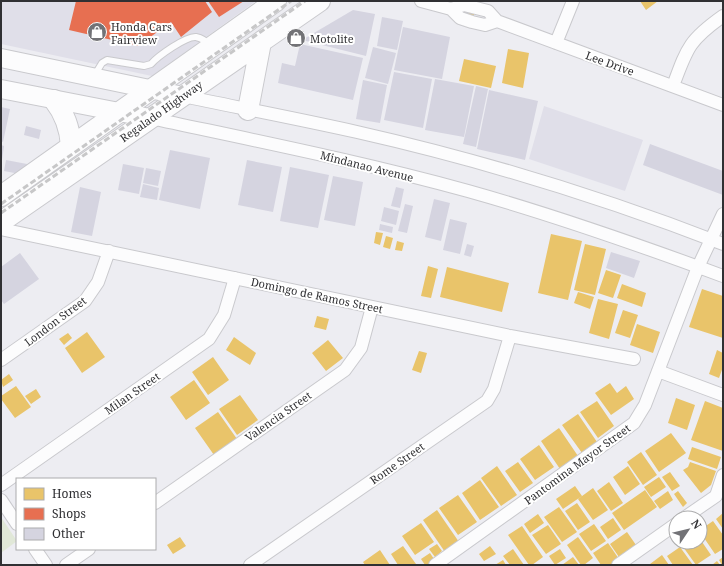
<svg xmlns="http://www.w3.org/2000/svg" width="724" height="566" viewBox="0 0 724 566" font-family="'Noto Serif',serif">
  <rect width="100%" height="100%" fill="#ededf2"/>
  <path fill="#e0dfe9" d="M1,1H256L152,76L1,44Z
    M544,106L643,140L625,191L529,159Z"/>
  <path fill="#e1e8d8" d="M1,517L17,541L1,553Z"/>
  <path fill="#e9c46a" d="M640,1H658L646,10Z
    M463,9L475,12L473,17L462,14Z
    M508,49L529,53L523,88L502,83Z
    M464,59L496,66L491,88L459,81Z
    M376,232L383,233L380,245L374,243Z
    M551,234L582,241L568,300L538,293Z
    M386,236L393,238L390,249L383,247Z
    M397,241L404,243L402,251L395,250Z
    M585,244L606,249L595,295L574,290Z
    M428,266L438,269L431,298L421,296Z
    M447,267L509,283L502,312L440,297Z
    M606,270L621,275L613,298L598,293Z
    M622,284L646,293L642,307L617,298Z
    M702,289L723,296V338L689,327Z
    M578,292L594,297L590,309L574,303Z
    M598,299L618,304L609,339L589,333Z
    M623,310L638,315L630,338L615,333Z
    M317,316L329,319L326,330L314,327Z
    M637,324L660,332L653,353L630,345Z
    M87,332L105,357L82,373L65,348Z
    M68,333L72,338L64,345L59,339Z
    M234,337L256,353L250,365L226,350Z
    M328,340L343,358L326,371L312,353Z
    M717,350L723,353V367L719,378L709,374Z
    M419,351L427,353L421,373L412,370Z
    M213,357L229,380L208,395L192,372Z
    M9,374L13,380L3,387L1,380Z
    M194,380L210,403L186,420L170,397Z
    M610,383L617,393L626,386L634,399L611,415L595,393Z
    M16,386L31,407L15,418L1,399V396Z
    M36,389L41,397L31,404L25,396Z
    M240,395L258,420L237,435L219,409Z
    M676,398L695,405L687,430L668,423Z
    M597,401L614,426L598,438L580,412Z
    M705,401L723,408V451L691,440Z
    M218,412L237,439L214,455L195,428Z
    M578,414L597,442L582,453L562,425Z
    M559,428L578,456L560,469L541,441Z
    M671,433L686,453L659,472L645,451Z
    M539,445L554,467L535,480L520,459Z
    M692,447L721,457L717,469L688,459Z
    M641,452L657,475L643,485L627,462Z
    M518,462L533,483L520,492L505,471Z
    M690,462L716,471L711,485L701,493L683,470L688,467Z
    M497,466L517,495L501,506L481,478Z
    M628,466L640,484L625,495L613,477Z
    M670,472L680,486L672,491L662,477Z
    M659,477L666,487L651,497L644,487Z
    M480,480L499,507L480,520L462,493Z
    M609,482L623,503L611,511L597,491Z
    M575,486L582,496L563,509L556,499Z
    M593,488L608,510L593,520L578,499Z
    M645,490L657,507L624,530L612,513Z
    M668,491L673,500L660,509L654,501Z
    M678,491L687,503L683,507L674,494Z
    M458,495L477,522L458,535L439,508Z
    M577,503L590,522L578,530L565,511Z
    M559,507L577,532L562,542L544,517Z
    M437,510L459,542L445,552L423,520Z
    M723,513V529L716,519Z
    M538,514L544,523L530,533L524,524Z
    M613,518L621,530L608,539L600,527Z
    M713,521L723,535V549L715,554L700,532V530Z
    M421,523L434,542L415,555L402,536Z
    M594,524L606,541L591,551L579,534Z
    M548,525L561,544L546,554L532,535Z
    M522,526L543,557L532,565H529L508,535Z
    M627,532L636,545L619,557L610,544Z
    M180,537L186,546L173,554L167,545Z
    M578,537L593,558L584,565H581L567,545Z
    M700,539L711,555L696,565L681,544L684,542H700Z
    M608,543L619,559L611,565H601L593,553Z
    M437,544L442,551L435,557L429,549Z
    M403,546L416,564L414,565H398L391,554Z
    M490,546L496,554L484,561L479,554Z
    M680,547L693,565H673L667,556Z
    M513,549L524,565H510L503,556Z
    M560,549L566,558L555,565L549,556Z
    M380,550L390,565H365L363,562Z
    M430,553L436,562L432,565H425L421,559Z
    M662,555L669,565H650V564Z
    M573,557L579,565H562Z
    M723,557V565H722L719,560Z
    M503,560L506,565H495Z
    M717,561L720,565H712Z"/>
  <path fill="#e76f51" d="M76,1H205L212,12L181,37L171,22L138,46L69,30Z
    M208,1H244L219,17Z"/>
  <path fill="#d5d4e0" d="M353,10L375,14L366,56L302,40Z
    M382,17L403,21L397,50L377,46Z
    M403,27L450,37L442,79L394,70Z
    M300,44L363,58L353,100L278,83L282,63L295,66Z
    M373,47L396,53L388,84L365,78Z
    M394,72L432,79L423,128L384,120Z
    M435,79L474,86L464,137L425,130Z
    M363,80L387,85L380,123L356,119Z
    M476,86L488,89L476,147L463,144Z
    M489,90L538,101L525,160L477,149Z
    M1,107L10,109L3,142L1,141Z
    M26,126L41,130L39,139L24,135Z
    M650,144L723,171V195L643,165Z
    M1,145L4,146L2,160H1Z
    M170,150L210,158L200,209L159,200Z
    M6,160L27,164L25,175L4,171Z
    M247,160L282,167L273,212L238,205Z
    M123,164L144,168L139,194L118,190Z
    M290,167L329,175L318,228L280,221Z
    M146,168L161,171L158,186L143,183Z
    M333,176L363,182L355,226L324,220Z
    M143,184L159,188L157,200L140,197Z
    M80,187L101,192L92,236L71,232Z
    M396,187L404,189L400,208L391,206Z
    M434,199L450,203L441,241L425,237Z
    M405,204L413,206L407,233L398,231Z
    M384,207L399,211L396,225L381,221Z
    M450,219L467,223L460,254L443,250Z
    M380,224L393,227L392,233L379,230Z
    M467,244L474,246L471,257L464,255Z
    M611,252L640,261L634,278L606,268Z
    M20,253L39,279L4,304L1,300V267Z"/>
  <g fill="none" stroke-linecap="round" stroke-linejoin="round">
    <g stroke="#c9c9cd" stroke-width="8">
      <path id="service" d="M94,76L102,63L107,60L144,66L151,64C158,56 186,36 196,37C201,38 206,41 209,45"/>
    </g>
    <g stroke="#c9c9cd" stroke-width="14">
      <path id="minor" d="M421,1L451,9L460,18L472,22L485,25L497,21
        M451,9L464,5L488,11L497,21L723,105
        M556,43L573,1
        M673,86C687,48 689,40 723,16
        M183,96C241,108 299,119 357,132C481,160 604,198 723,244
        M150,118C257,141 363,162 468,191C554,215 639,245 723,276
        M1,229L510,336L634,359
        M1,360L85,301L98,282L109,251
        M658,371L723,395
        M1,485L209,339L224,315L235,278
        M1,500L17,524
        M155,503L345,370L361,348L372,307
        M684,518L716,496L723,475
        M35,549L46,565
        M66,565L89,549
        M250,565L487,401L494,389L510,336
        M435,565L634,423L645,405L698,267L723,214
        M618,565L676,524"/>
    </g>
    <g stroke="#c9c9cd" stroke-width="20">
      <path id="secondary" d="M1,58L183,96
        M1,89L150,118"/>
    </g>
    <g stroke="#c9c9cd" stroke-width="22">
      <path id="primary" d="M54,100C65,114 70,128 71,146
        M248,110L261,42
        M1,196L276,1
        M1,222L320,1"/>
    </g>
    <use href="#service" stroke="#fcfcfd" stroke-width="6"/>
    <use href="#minor" stroke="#fcfcfd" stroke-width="12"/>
    <use href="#secondary" stroke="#fcfcfd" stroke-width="18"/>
    <use href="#primary" stroke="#fcfcfd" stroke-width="20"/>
    <path stroke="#c7c7c8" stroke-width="3" stroke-dasharray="6 3" stroke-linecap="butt" d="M1,204L291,1
      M1,213L305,1"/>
  </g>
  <defs>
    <g id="shop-disc" transform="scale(1)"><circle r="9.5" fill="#727276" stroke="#fff"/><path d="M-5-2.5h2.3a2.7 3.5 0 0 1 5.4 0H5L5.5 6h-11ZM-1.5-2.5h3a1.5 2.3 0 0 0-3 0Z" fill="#fff"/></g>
  </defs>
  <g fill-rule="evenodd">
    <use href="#shop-disc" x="97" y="32"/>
    <use href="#shop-disc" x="296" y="38"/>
  </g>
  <g text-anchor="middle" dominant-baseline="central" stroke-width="4" stroke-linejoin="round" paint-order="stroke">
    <g font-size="11" fill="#303033" stroke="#fff" text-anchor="start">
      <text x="111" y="26">Honda Cars<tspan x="111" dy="13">Fairview</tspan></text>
      <text x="310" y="38">Motolite</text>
    </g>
    <g font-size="11" fill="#303033" stroke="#fff">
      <text transform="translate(610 63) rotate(20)">Lee Drive</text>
      <text transform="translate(161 111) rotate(-35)">Regalado Highway</text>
      <text transform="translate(367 166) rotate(14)">Mindanao Avenue</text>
      <text transform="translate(317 295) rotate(12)">Domingo de Ramos Street</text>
      <text transform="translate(55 321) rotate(-37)">London Street</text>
      <text transform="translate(132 393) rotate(-35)">Milan Street</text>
      <text transform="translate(278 416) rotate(-35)">Valencia Street</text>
      <text transform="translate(397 463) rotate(-35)">Rome Street</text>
      <text transform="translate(577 464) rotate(-36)">Pantomina Mayor Street</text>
    </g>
  </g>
  <rect width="724" height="566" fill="none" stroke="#303033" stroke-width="4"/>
  <rect x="16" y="478" width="140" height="72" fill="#ffffff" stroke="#acacad"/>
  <rect x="24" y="488" width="20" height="12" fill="#e9c46a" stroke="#acacad"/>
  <text x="52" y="498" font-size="12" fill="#303033">Homes</text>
  <rect x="24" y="508" width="20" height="12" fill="#e76f51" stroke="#acacad"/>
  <text x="52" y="518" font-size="12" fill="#303033">Shops</text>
  <rect x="24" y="528" width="20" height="12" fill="#d5d4e0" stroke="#acacad"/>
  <text x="52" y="538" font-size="12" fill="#303033">Other</text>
  <g transform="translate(688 530) rotate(55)"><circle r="19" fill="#ffffff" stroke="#acacad"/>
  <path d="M0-3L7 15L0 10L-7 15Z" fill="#727276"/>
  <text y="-6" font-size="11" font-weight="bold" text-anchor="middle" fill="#303033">N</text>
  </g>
</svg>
